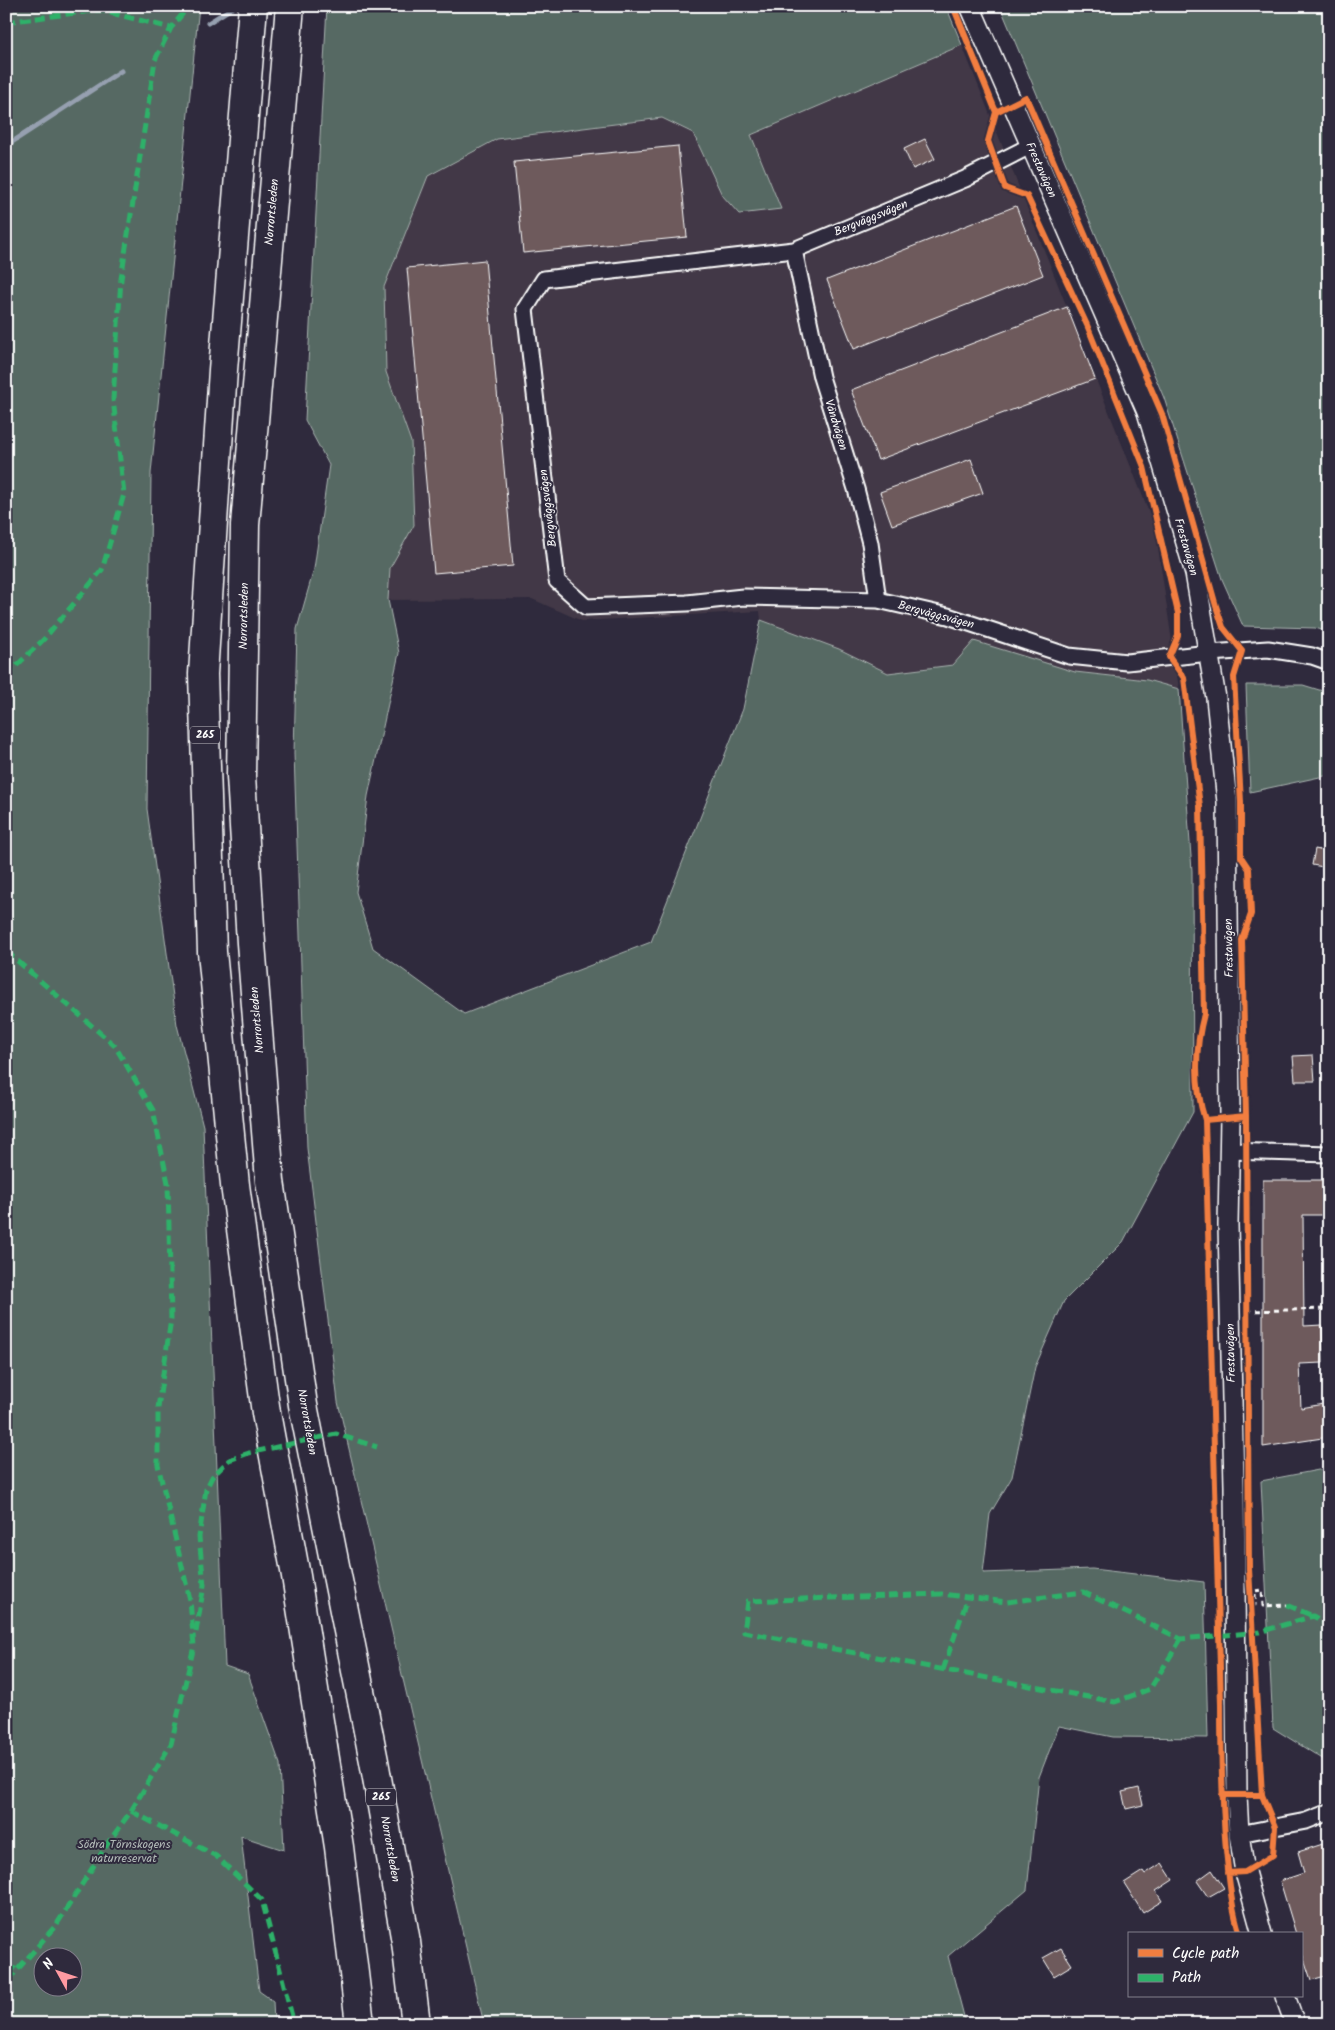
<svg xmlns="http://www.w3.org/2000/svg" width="1335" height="2030" viewBox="0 0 1335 2030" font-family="Kalam,sans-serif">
  <rect width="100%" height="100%" fill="#2f2a3d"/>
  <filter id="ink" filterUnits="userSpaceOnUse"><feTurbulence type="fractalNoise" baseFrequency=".02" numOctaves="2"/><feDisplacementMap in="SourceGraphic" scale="10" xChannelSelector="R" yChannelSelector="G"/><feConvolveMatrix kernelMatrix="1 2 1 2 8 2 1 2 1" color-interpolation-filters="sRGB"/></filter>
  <g filter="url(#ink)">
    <path fill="#423846" d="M962,45L1155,527L1179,689L1147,680L1075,672L974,642L953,665L888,673L839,649L761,620L760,611L582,621L532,599L388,600L390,568L414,525L411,442L386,372L384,287L428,176L497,139L662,118L693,133L722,195L781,209L751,135Z"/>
    <path fill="#566963" stroke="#aab4b1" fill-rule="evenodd" d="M6,6H199L151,473L147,809L177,1025L203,1126L225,1666L248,1674L280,1764L284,1850L241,1836L259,1991L273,2001L274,2024H6ZM42,1958H72V1988H42Z
      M327,6H946L962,45L751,135L781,209L739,214L722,195L693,133L662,118L497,139L428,176L384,287L386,372L411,442L414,525L390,568L388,600L399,653L368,796L356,892L373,948L464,1014L651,942L743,709L761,620L839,649L888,673L953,665L974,641L1075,672L1147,680L1179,689L1192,871L1193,1112L1123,1242L1064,1301L1035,1367L1012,1477L990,1514L983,1573L1092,1569L1204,1582L1208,1738L1113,1737L1059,1726L1039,1777L1027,1890L948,1956L966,2024H484L338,1402L307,1148L294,753L297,629L314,569L329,465L305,420Z
      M1000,6H1329V632L1315,628L1243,626L1222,579L1164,398Z
      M1246,685H1303L1329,693V775L1250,792Z
      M1329,1468V1763L1273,1728L1261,1481Z"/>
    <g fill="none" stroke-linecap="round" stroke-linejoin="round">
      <path stroke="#96a0b0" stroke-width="5" d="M208,23L235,6
        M6,146L121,71"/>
    </g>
    <path fill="#6e5a5b" stroke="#fff" d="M925,139L935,159L913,169L904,149Z
      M678,146L687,237L523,253L514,162Z
      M1016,206L1043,275L854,349L827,280Z
      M485,260L513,566L434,573L407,268Z
      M1067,307L1095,379L878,460L851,390Z
      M971,459L983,493L892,525L880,492Z
      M1315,849L1329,852V868L1312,865Z
      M1313,1055L1315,1081H1295L1293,1056Z
      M1263,1180H1329V1215H1303L1304,1326L1322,1325L1323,1363L1299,1364L1301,1408L1329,1403V1437L1263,1447Z
      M1139,1788L1143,1805L1126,1809L1122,1792Z
      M1329,1842V1883L1321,1885L1329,1911V1975L1311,1980L1301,1950V1934H1296L1280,1881L1304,1873L1298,1852Z
      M1162,1863L1173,1880L1156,1891L1162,1901L1143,1913L1124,1883L1143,1871L1145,1874Z
      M1212,1870L1224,1888L1208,1897L1197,1881Z
      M1061,1948L1072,1965L1054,1976L1043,1958Z"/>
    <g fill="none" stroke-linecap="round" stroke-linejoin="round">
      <g stroke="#fff" stroke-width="19">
        <path id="minor" d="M1030,146L965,179L794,250L544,279L525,309L557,581L586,607L687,603L743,597L878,600L948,616L1069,656L1127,662L1209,653L1268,649L1312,656L1329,662
          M794,250L821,377L856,489L870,543L878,600
          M1229,1151L1329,1154
          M1239,1834L1306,1821L1329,1812"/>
      </g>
      <g stroke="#fff" stroke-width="22">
        <path id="tertiary" d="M970,6L1147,412L1195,573L1216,698L1227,802L1230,1117L1228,1225L1234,1486L1237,1795L1239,1834L1245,1872L1262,1934
          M1285,1996L1295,2024"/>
      </g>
      <g stroke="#fff" stroke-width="31">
        <path id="motorway" d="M253,6L223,370L203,674L212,952L235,1185L266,1413L296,1576L339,1847L360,2024
          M290,6L245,525L241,776L251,943L270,1181L303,1405L374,1761L406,1942L416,2024"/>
      </g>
      <path stroke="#fff" stroke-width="3" stroke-dasharray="5 4" stroke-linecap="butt" d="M1247,1311L1329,1309
        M1252,1605H1255V1591L1262,1590L1263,1606L1287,1605"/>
      <use href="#minor" stroke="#2f2a3d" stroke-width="15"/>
      <use href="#tertiary" stroke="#2f2a3d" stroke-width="19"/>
      <use href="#motorway" stroke="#2f2a3d" stroke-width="28"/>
      <path stroke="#2db169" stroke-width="5" stroke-dasharray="10 5" stroke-linecap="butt" d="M6,22L99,10L171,28
        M6,676L44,639L102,570L124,494L113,399L121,279L155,60L171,28L189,6
        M6,951L115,1046L153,1110L168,1183L171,1319L158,1408V1465L190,1600L194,1646L171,1744L131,1811L108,1843L57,1924L6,1983
        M1287,1605L1313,1616
        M196,1632L204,1585L199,1537L206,1489L212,1477L229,1460L249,1453L336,1434L377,1447
        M1181,1639L1150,1689L1115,1702L744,1632L748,1601L942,1594L1007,1602L1083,1592L1181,1639L1260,1632L1313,1616L1329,1625
        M943,1670L968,1597
        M131,1811L216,1856L262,1900L294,2024
        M6,1966L18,1970"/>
      <g stroke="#2f2a3d" stroke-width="9">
        <path id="cycleway" d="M953,6L996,112
          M1205,1120L1246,1116L1249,1569L1262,1795
          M1222,1795H1262L1275,1827L1273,1855L1245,1872L1228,1873
          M1240,1934C1231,1907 1229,1878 1226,1850C1222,1802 1221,1754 1221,1705L1205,1120C1194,1087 1195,1047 1204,1014L1200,806L1184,678L1169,657L1178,636V613L1144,467L1087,325L1027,196L1005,188L988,141L996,112L1026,97L1162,414L1216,606L1223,627L1242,651L1234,677L1241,802V857L1249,869L1251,914L1242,940L1246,1116"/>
      </g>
      <use href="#cycleway" stroke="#f27e40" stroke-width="6"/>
    </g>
  </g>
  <g text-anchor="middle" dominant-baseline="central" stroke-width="4" stroke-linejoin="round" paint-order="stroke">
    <g fill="#2f2a3d" stroke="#c1bfc5" stroke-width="1">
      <rect x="190" y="726.5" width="30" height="17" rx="4"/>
      <rect x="366" y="1788.5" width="30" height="17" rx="4"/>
    </g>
    <g font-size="11" font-weight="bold" fill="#fff">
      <text x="205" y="735">265</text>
      <text x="381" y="1797">265</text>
    </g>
    <g font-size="12" fill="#fff" stroke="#2f2a3d">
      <text transform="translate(1041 170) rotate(66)">Frestavägen</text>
      <text transform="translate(272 212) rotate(-85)">Norrortsleden</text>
      <text transform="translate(871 218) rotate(-22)">Bergväggsvägen</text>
      <text transform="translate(836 425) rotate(73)">Vändvägen</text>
      <text transform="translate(548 508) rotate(-97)">Bergväggsvägen</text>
      <text transform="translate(1186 547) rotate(74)">Frestavägen</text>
      <text transform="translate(936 615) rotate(15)">Bergväggsvägen</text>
      <text transform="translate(244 616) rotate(-89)">Norrortsleden</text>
      <text transform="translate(1229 948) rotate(-91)">Frestavägen</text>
      <text transform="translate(257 1020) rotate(-95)">Norrortsleden</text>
      <text transform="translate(1231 1353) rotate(-91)">Frestavägen</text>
      <text transform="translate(307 1422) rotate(80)">Norrortsleden</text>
      <text transform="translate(390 1849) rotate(80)">Norrortsleden</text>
    </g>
    <g font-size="12" fill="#b3bcb9" stroke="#2f2a3d">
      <text x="124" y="1844">Södra Törnskogens<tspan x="124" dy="14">naturreservat</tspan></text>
    </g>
  </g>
  <rect width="1335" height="2030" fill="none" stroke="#2f2a3d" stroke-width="25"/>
  <rect x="12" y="12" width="1310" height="2005" fill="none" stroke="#fff" stroke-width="2" filter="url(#ink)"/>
  <rect x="1128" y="1932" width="175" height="65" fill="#2f2a3d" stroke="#827f8b"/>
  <rect x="1138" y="1949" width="25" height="8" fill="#f27e40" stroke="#827f8b"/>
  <text x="1172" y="1958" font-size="15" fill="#ffffff">Cycle path</text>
  <rect x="1138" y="1974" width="25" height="8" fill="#2db169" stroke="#827f8b"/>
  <text x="1172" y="1982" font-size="15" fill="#ffffff">Path</text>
  <g transform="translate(58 1972) rotate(310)"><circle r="24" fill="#2f2a3d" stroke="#827f8b"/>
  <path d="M0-4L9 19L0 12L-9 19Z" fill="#ff9aa2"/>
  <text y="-8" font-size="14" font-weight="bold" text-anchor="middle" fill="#ffffff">N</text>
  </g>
</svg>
